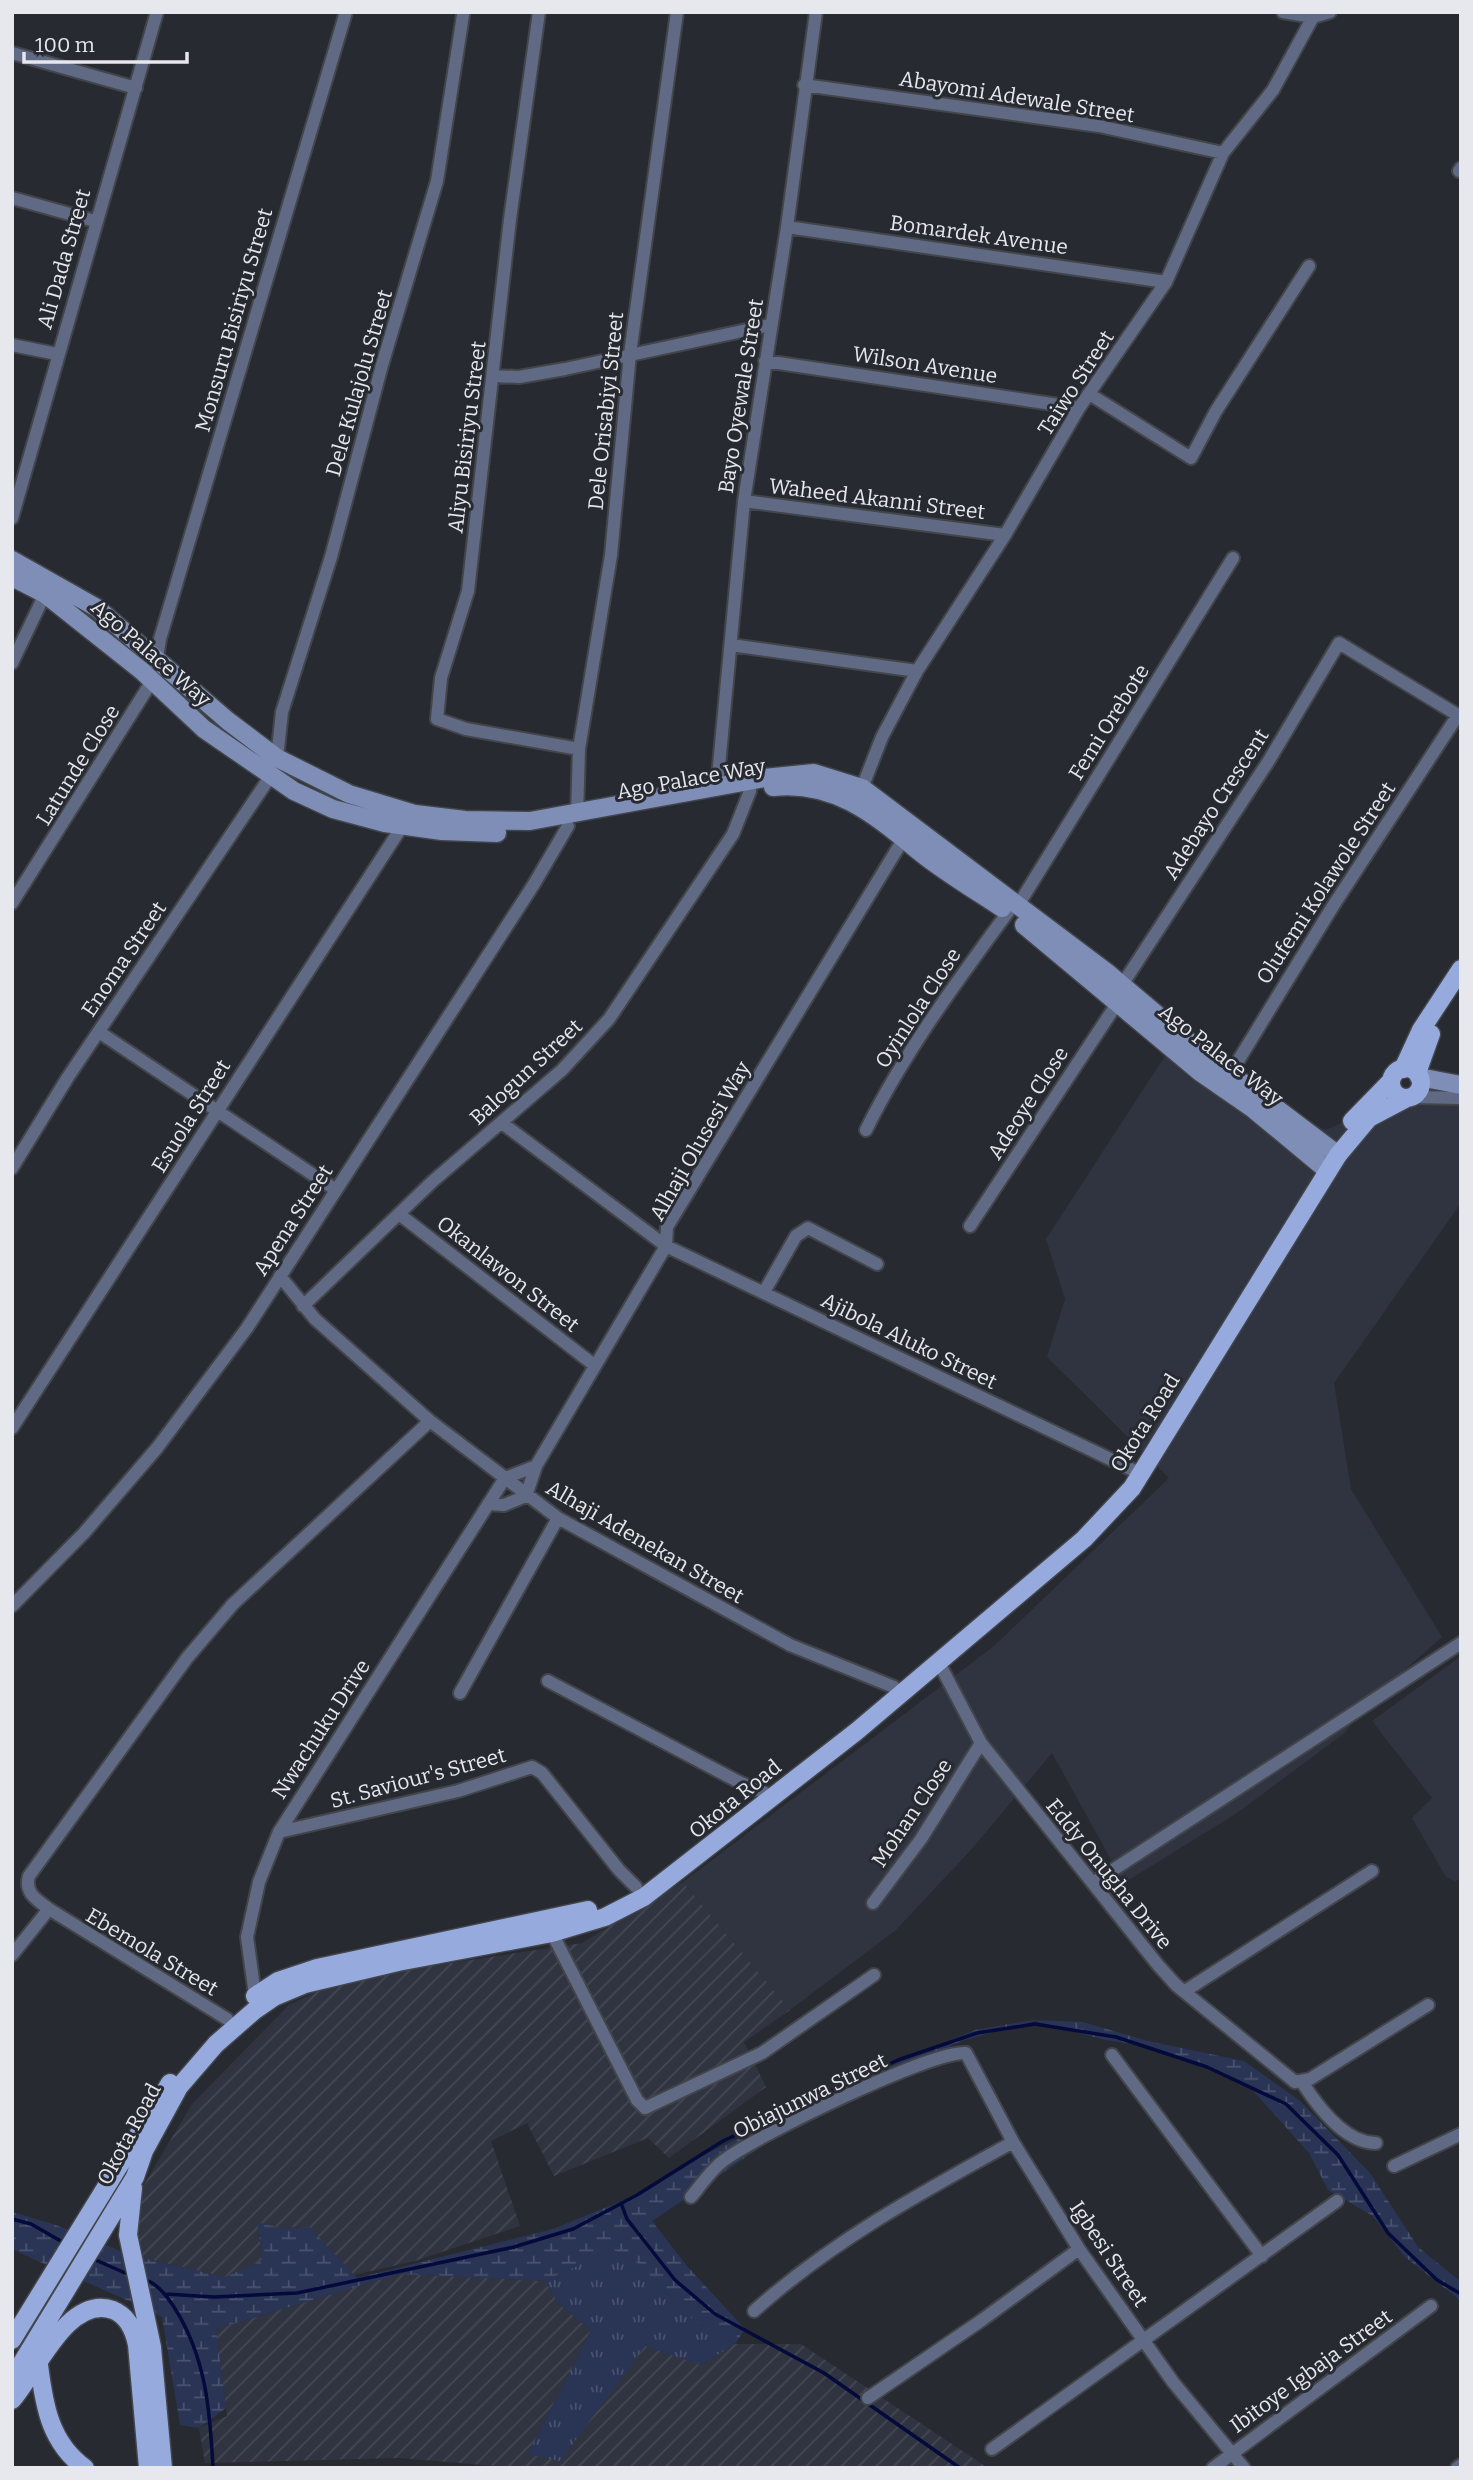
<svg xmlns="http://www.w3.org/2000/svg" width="1473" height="2480" viewBox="0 0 1473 2480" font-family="Bitter,serif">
  <defs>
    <pattern id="industrial-furrows" width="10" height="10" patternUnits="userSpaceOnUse" patternTransform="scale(1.75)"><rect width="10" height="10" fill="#303440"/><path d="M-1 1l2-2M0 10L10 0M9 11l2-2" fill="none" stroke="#444853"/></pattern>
    <pattern id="grass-tufts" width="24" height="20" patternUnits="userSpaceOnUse" patternTransform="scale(1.75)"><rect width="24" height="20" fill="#2a3555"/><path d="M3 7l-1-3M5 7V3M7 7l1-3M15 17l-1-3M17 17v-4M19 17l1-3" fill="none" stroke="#49526e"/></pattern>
    <pattern id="wetland-marsh" width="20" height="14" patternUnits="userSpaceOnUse" patternTransform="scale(1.75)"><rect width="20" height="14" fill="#2a3555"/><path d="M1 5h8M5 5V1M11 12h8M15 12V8" fill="none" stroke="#49526e"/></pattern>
  </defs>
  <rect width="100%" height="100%" fill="#272a30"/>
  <path fill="#303440" d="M1178,1036L1325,1130L1404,1096L1461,1100V1203L1334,1383L1351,1489L1442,1637L1363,1707L1346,1732L1237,1813L1124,1883L1052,1753L970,1851L896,1930L790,2010L683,1882L994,1646L1169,1478L1047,1357L1065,1299L1046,1239Z
    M1461,1656V1879L1455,1881L1446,1877L1412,1818L1432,1798L1372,1721Z"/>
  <path fill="url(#industrial-furrows)" d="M683,1882L790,2010L744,2042L766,2087L669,2158L648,2138L554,2176L527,2123L491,2141L520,2226L415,2261L354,2275L309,2227L283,2228L258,2223L262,2261L225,2277L134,2256L139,2193L192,2104L289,2005L331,1985L378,1974L582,1943Z
    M399,2274L545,2281L559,2304L591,2330L528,2454L560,2460L645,2345L701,2365L735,2344H801L988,2468H518L399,2458L205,2463L199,2428L227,2416L216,2329Z"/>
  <path fill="url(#grass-tufts)" d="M612,2249L639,2264L694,2321L735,2344L701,2365L645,2346L560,2461L528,2454L591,2330L559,2304L545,2281Z"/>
  <path fill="url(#wetland-marsh)" d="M1033,2020L1083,2022L1148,2041L1244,2061L1300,2101L1370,2173L1418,2247L1461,2282V2301L1405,2257L1373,2216L1328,2190L1309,2153L1247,2084L1144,2045L1105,2040L1035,2021L961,2041L811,2113L652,2221L687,2266L745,2329L735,2344L694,2321L639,2264L612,2249L545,2281L399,2274L216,2329L226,2408L199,2428L180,2425L162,2317C113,2292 62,2273 12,2249V2212L56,2225L133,2256L225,2277L262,2261L258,2223L283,2228L309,2227L357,2278L553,2229L636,2195L706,2154L901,2061L975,2030Z"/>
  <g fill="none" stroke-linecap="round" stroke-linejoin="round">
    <path stroke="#040a3b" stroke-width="3.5" d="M621,2203L627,2219L675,2280L715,2314L824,2373L960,2468
      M12,2219L31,2224L66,2244
      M91,2258L132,2276
      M143,2279C157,2283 166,2295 174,2307C206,2357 210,2410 213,2468
      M165,2294L214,2297L297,2293L514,2247L573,2229L637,2195L723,2141L898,2060L977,2033L1035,2024L1116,2037L1207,2067L1286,2104L1338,2155L1388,2233L1437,2280L1461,2294"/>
    <g stroke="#42454a" stroke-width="16">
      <path id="street" d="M539,12L510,219L468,591L441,678L437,719L466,729L579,749
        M1283,12L1313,17
        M12,53L136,88
        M804,85L1099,126L1223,153
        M1459,171L1461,168
        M12,198L95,221
        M787,227L1166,282
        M12,345L57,354
        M765,361L1079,408
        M493,376L519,377L565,369L770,325
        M1091,395L1191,458L1216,411L1309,266
        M744,501L1005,535
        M12,518L157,12
        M731,645L917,671
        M157,658L160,639L346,12
        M12,663L45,594
        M277,758L282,712L331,557L382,365L437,181L463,15
        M717,787L744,501L787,227L816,12
        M862,788L882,737L917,671L1005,535L1079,408L1166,282L1223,153L1273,90L1313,17L1330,12
        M577,815L579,749L611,555L630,354L677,12
        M12,903L152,681
        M1017,907L1233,558
        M1122,985L1268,762L1339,643L1461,717
        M99,1032L336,1190
        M1230,1074L1333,906L1458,715
        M1412,1097L1461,1098
        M502,1123L666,1246L1135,1471
        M866,1130C904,1053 957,981 1008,912
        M12,1168L68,1077L272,774
        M399,1214L594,1365
        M970,1226L1120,999
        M280,1276L315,1319L430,1421L558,1518L790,1645L894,1687
        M764,1292L796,1236L808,1228L877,1264
        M303,1306L433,1181L562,1070L609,1019L733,834L750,791
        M12,1428L403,825
        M505,1478L536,1466
        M526,1496L536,1466L666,1246L667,1227L904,838
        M488,1504L504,1505L526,1496
        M12,1606L84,1533L157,1448L247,1328L534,884L568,826
        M939,1663L981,1743L1158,1965L1176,1985L1295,2082L1310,2079L1428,2005
        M548,1681L739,1782L772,1796
        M460,1693L558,1518
        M279,1832L458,1791L532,1767L542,1773L619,1870L636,1887
        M1093,1883L1461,1643
        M873,1903L921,1839L981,1743
        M49,1909C37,1900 24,1893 29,1876L187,1658L233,1604L430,1421
        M552,1933L637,2100L645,2108L762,2053L874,1975
        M12,1955L49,1909L227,2019
        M1185,1991L1372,1871
        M255,1995L247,1937L259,1882L279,1832L505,1478
        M1112,2055L1262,2256
        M1302,2082C1318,2107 1345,2143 1376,2143
        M1394,2166L1461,2134
        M691,2197C701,2185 711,2170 723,2161C756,2136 930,2051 966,2053L1013,2142L1079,2249L1173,2382L1244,2468
        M754,2311C832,2241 922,2192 1013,2142
        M868,2398L982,2320L1079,2249
        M992,2449L1337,2201
        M1213,2468L1431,2306
        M1457,2468L1461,2465"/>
    </g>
    <g stroke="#42454a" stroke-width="21">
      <path id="secondary" d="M12,560L97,608L228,721L277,758L349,794L415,814L465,820L530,821L764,778L814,773L862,788L1109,974L1194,1046L1338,1155
        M12,577L45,594L142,671L204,729L294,791L333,809L385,823L442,831L497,833
        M773,787C835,780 876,816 921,853C946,873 975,890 1002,908
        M1024,925L1200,1072L1252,1108L1328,1171
        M1419,1077L1461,1085"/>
    </g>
    <g stroke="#42454a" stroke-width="21">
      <path id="primary" d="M1391 1083a15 15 0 1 1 30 0a15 15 0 1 1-30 0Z
        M1403,1069L1421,1030L1461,969
        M1417,1073L1431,1034
        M1352,1121L1391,1081
        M255,1996L278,1981L317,1968L588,1910
        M133,2188L128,2235L152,2347L163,2468
        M12,2340L170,2083
        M39,2365C44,2405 50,2443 85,2468
        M12,2379L135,2177L144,2151L179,2087L216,2044L255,2010L274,1997L305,1984L398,1962L552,1933L605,1917L644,1897L857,1731L1084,1539L1132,1488L1338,1155L1369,1118L1405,1099
        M12,2400C36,2373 68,2294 113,2310C128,2316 134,2330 137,2345L148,2468"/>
    </g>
    <use href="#street" stroke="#606a84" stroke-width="12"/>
    <use href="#secondary" stroke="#7e8eb7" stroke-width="18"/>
    <use href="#primary" stroke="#96aade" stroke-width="18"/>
  </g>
  <g text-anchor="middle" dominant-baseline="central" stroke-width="6" stroke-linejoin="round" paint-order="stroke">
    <g font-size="21" fill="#e7e8ed" stroke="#272a30">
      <text transform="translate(1017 97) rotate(9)">Abayomi Adewale Street</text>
      <text transform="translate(979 235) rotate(8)">Bomardek Avenue</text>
      <text transform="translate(64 259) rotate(-74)">Ali Dada Street</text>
      <text transform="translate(234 320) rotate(-74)">Monsuru Bisiriyu Street</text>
      <text transform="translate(925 365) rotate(9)">Wilson Avenue</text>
      <text transform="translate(359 383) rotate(-74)">Dele Kulajolu Street</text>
      <text transform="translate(1076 383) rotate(-57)">Taiwo Street</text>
      <text transform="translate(741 396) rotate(-81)">Bayo Oyewale Street</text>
      <text transform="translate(606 411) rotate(-84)">Dele Orisabiyi Street</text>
      <text transform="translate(467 437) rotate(-83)">Aliyu Bisiriyu Street</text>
      <text transform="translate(877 499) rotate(7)">Waheed Akanni Street</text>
      <text transform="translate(151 653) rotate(41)">Ago Palace Way</text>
      <text transform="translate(1109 722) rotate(-58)">Femi Orebote</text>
      <text transform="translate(78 765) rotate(-58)">Latunde Close</text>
      <text transform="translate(691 779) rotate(-10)">Ago Palace Way</text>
      <text transform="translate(1216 804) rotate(-57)">Adebayo Crescent</text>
      <text transform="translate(1326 883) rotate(-57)">Olufemi Kolawole Street</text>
      <text transform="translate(124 959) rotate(-56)">Enoma Street</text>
      <text transform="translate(918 1008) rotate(-57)">Oyinlola Close</text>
      <text transform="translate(1221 1055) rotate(38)">Ago Palace Way</text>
      <text transform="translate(526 1072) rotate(-43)">Balogun Street</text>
      <text transform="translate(1028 1103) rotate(-57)">Adeoye Close</text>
      <text transform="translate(191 1116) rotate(-58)">Esuola Street</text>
      <text transform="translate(700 1141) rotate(-60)">Alhaji Olusesi Way</text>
      <text transform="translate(293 1220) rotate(-57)">Apena Street</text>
      <text transform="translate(508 1274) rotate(38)">Okanlawon Street</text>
      <text transform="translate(909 1341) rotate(26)">Ajibola Aluko Street</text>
      <text transform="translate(1145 1423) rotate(-58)">Okota Road</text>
      <text transform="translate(645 1542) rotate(30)">Alhaji Adenekan Street</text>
      <text transform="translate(321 1729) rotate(-57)">Nwachuku Drive</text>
      <text transform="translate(418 1778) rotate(-15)">St. Saviour's Street</text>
      <text transform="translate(735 1799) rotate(-39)">Okota Road</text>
      <text transform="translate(912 1813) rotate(-56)">Mohan Close</text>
      <text transform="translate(1109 1874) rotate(51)">Eddy Onugha Drive</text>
      <text transform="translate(152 1952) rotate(31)">Ebemola Street</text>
      <text transform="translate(810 2096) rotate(-26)">Obiajunwa Street</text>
      <text transform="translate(129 2134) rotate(-62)">Okota Road</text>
      <text transform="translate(1109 2254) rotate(56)">Igbesi Street</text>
      <text transform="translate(1311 2371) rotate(-36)">Ibitoye Igbaja Street</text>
    </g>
  </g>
  <rect width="1473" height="2480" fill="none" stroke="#e7e8ed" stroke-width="28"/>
  <path d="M24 52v10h163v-10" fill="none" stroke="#e7e8ed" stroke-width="3.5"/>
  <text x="35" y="52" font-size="21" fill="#e7e8ed" stroke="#272a30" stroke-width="5" paint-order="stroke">100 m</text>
</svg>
